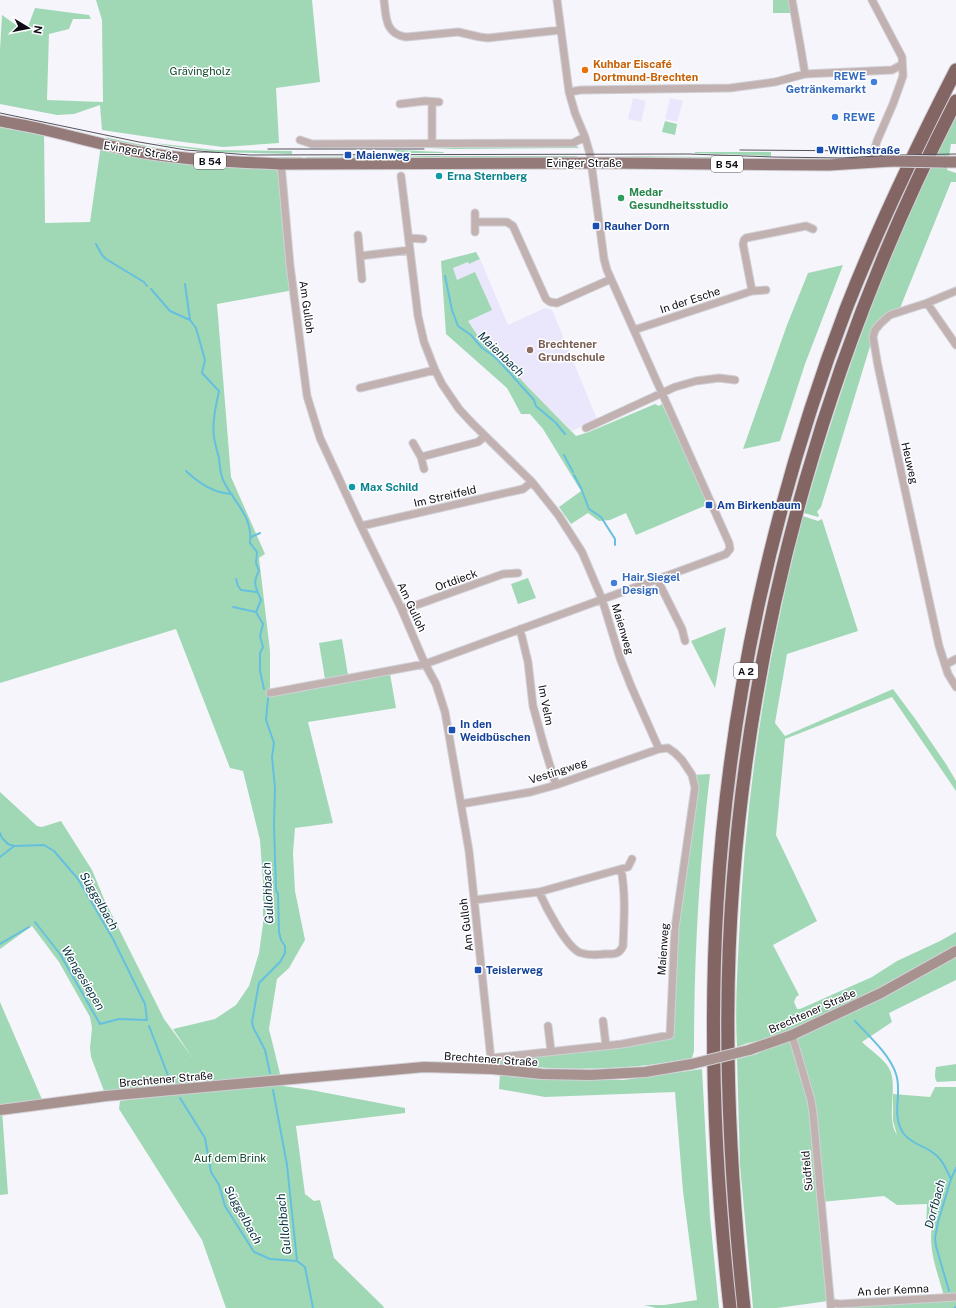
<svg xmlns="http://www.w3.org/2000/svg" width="956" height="1308" viewBox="0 0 956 1308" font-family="'Public Sans',sans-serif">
  <rect width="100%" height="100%" fill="#f6f5fb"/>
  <path fill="#eae6fb" d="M633,98L646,101L641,122L628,119Z
    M670,98L683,101L677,122L665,119Z
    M480,259L508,325L545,308L552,310L597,419L572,431L526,385L501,357L482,342L468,321L453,268L468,262L469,264Z"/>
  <path fill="#a0d8b5" d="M96,0H312L320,82L276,88L279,143L223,147L176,141L102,130L100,105L74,114L57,115L0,104V50L2,15L26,32L35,8L89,15L91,19H73L69,29L49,34L47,100L103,102L102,20Z
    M773,0H788L791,13H773Z
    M956,117V144H951L947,170L956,173V182H951L898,313L875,330L821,507L817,512L819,515L818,517L804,513C843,377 890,242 956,117Z
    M0,121L44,130L45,223L90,222L101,145L281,164L294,290L217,304L231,477L265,554L259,558L270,651V692L326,685L319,643L342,639L349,681L390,674L396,708L308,722L333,823L295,828L293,853L295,891L305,940L289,968L277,979L269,1029L283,1086L311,1090L405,1108V1113L296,1126L305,1194L314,1201L320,1200L334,1258L383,1306L384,1308H226L202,1240L119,1109L120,1101L169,1095L106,1096L91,1057L90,1048L92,1028L90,1017L59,962L32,926L0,949V792L37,826L42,827L61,821L92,870L104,899L164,1019L192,1057L173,1029L215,1019L236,1005L249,986L259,953L263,924V882L260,840L243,771L230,768L176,629L0,683Z
    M665,121L677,124L675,135L662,132Z
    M105,137C140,145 175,152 211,155C241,158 272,157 302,157V159H241L150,150L130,144L110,140Z
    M154,143L215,150L292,151V154L215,152L170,146Z
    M575,145L579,148L455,149L400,147Z
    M395,150L443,152L444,153H395Z
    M695,152H771V156L695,153Z
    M391,156V159H306V157Z
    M425,156H577V159H395V157Z
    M615,156L710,157L771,159H655L639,157Z
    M476,252L480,259L469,264L468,262L453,268L457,280L475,272L492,310L468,321L482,342L501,357L526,385L576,436L589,432L655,404L659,406L662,404L709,504L636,535L626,513L610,520L599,521L588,513L571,524L559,507L581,491L543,429L530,414H521L507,388L446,334L441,261Z
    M843,265L805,364L780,441L743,449L787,325L808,273Z
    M803,516L818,521L822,519L858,631L787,654L775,723L785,736L893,689L916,720L946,764L956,781V791L892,697L785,739L776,835L817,921L773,945L799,995L796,997L794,1002L797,1009H800L872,977L897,961L940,941L956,932V980L889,1013L892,1022L862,1042C870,1050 883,1058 889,1068C899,1086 885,1117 897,1135L893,1121V1094L930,1097L935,1087H956V1308H834V1298L843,1302L944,1297C938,1272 928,1252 932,1225L926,1226L927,1204L897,1205L884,1196L821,1202L809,1100L828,1301L777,1308H753L740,1165L737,1059L757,1054L791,1035L748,1043L737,1047C735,1011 737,974 739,938C744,826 758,714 782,605C788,575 796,546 803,516Z
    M528,578L536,598L518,604L511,584Z
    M726,627L715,688L691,641Z
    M710,774C699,867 694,958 694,1051L692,1058C628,1071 564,1071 499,1064L502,1056L670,1035L675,928L694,798L692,775Z
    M0,1002L44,1104L2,1110L8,1194L0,1195Z
    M956,1064V1081L937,1082C934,1078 935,1072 936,1067Z
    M702,1069L710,1217L719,1308H656L644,1305H664L697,1300L683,1191L675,1092L545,1097L499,1089L500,1074L558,1079L623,1080Z"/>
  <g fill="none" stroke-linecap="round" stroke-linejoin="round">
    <path stroke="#65c0df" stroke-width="2" d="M96,244L102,255L106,259L144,282L147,286
      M445,276L452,310L458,326L471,335L482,348L491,354L498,360L534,400L536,406L556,423L565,434
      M185,284L190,320
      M151,289L170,311L190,320L196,328L205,360L202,373L219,391C216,405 212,422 214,437C215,444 217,451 219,458C220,466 220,475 224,482C235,504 253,516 250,543L257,552L256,563L259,571C252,583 256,588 261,600L256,612L263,624L260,636L263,647L260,653V671L264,689
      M564,455L573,472
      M186,471C199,483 213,493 232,494
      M574,475L581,488L589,509L601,517L615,539V545
      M251,537L260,533
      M236,579L238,586L241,590L257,592
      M233,607L256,612
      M268,698L266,720L274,743L272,757L275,788L274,825L276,890L278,894L279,932L281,940L285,946V953L280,962L259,983L252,1022L253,1027L265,1050L270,1073
      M0,833L2,838L8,844L14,846L44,845L54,851L78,879L113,939L145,1004L147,1020L119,1019L100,1024L60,954L35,922
      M0,857L13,847
      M0,944L29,927
      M855,1021C869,1036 890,1055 896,1074C903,1094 890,1115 904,1134C911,1143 923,1146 932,1152C942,1158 946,1169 951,1179
      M149,1026L169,1078
      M273,1090L287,1165L297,1261
      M180,1098L205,1138L211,1172L219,1185L225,1206L254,1252L270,1259L297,1261L305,1267L313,1308
      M949,1291L936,1246L935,1238L938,1222L951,1179L956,1168
      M955,1307V1308"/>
    <g stroke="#d1d0d6" stroke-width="9">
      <path id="street" d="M384,0C386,17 385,34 406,37L458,32L480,37L488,38L561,30
        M792,0L800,44L805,74
        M872,0L902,57L903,76L893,104L877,141L874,151V162
        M569,92L581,90L730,88L775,82L805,74L892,70L901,65
        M432,102V143
        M400,104L425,101L439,102
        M300,140L312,144L573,143L585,137
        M281,164L290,265L307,396L320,438L361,526L401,608L425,664L436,684L445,712L469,851L492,1069
        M401,176L418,316L424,342L435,370L442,384L459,409L472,423L532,482L559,516L582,552L602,599L620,658L631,686L659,749L668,748L675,753L682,760L692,775L695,788L675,928L670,1035L622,1044L491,1058
        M475,213V232
        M475,222H507L513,226L546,299L550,302L557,303L611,279
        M358,235L362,279
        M409,238L423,239
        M360,256L410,250
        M752,291L743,244L744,240L746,238L806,226L813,229
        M956,291L927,303L890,315L880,324L875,330L873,337L878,366L939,646L948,674L956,687
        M927,303L956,345
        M634,330L752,291L766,290
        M360,388L435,370
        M586,428L675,387L696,381L719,378L735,380
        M413,443L421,457
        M424,469L421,457L478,442L485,436
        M361,526L523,489L532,482
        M657,579L682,629L685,641
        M401,608L411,607L503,574L518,573
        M520,629L528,662L533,706L544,746L556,785
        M945,665L956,659
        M270,693L425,664L710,560L726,554L730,549L729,543L607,270L604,259L590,154L585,137L575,113L569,92L557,0
        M461,804L531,792L556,785L659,749
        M539,892C545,905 567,949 581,953C588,955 598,955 605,954C614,954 619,955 623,946C624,920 626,895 621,869
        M474,900L539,892L628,867L632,859
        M603,1021L606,1046
        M548,1026L551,1051
        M792,1035L811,1100L813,1113L831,1308
        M831,1303L840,1304L956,1297"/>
    </g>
    <g stroke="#d1d0d6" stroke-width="12">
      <path id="secondary" d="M749,1050L792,1035L881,993L956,951
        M0,1110L106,1096L424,1067L492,1069L542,1074L590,1075L645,1072L692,1064"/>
    </g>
    <g stroke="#d1d0d6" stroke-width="13">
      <path id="primary" d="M0,121C15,124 30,126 45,130C76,137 107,146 139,152C186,160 234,162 281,164L608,163L829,165L892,161
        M944,162H956"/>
    </g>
    <g stroke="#d1d0d6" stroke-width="15">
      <path id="highway" d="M730,1308C715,1174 709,1039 717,904C729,701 774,498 846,309C878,227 916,148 956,70
        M744,1308C729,1167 722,1025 733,883C754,610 831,344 956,101"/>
    </g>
    <use href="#street" stroke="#c1b2b1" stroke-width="7"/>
    <use href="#secondary" stroke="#a79290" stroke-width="10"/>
    <use href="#primary" stroke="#947a78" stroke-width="11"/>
    <use href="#highway" stroke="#836664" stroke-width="13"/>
    <path stroke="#54525a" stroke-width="1" d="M0,113L139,142L186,150L250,155L689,154L773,157L842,158L896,155L956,154
      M268,149H424
      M740,150L868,151"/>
    <g stroke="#d1d0d6" stroke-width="12" stroke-linecap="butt">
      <path id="secondary-bridge" d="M692,1064L749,1050"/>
    </g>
    <g stroke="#d1d0d6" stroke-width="13" stroke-linecap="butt">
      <path id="primary-bridge" d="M892,161L944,162"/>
    </g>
    <use href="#secondary-bridge" stroke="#a79290" stroke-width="10"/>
    <use href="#primary-bridge" stroke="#947a78" stroke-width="11"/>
  </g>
  <circle fill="#e8710a" stroke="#fff" stroke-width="1.5" cx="585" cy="70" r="4"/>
  <g fill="#3f7fe0" stroke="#fff" stroke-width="1.5">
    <circle cx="874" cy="82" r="4"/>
    <circle cx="835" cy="117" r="4"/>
    <circle cx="614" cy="583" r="4"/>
  </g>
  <g fill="#1a4fb4" stroke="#fff" stroke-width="1.5">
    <rect x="816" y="146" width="8" height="8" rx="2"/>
    <rect x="344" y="151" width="8" height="8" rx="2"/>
    <rect x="592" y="222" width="8" height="8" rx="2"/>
    <rect x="705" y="501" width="8" height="8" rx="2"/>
    <rect x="448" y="726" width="8" height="8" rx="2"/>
    <rect x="474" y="966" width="8" height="8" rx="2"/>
  </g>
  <g fill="#0f9aa8" stroke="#fff" stroke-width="1.5">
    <circle cx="439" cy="176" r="4"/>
    <circle cx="352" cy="487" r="4"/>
  </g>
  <circle fill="#2e9e5b" stroke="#fff" stroke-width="1.5" cx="621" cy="198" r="4"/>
  <circle fill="#8d6e63" stroke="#fff" stroke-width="1.5" cx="530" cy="350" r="4"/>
  <g text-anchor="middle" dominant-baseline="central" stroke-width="3" stroke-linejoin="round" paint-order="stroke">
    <g fill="#fff" stroke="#56545a" stroke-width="1">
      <rect x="194" y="153" width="32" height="16" rx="3"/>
      <rect x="711" y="156" width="32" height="16" rx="3"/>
      <rect x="734" y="663" width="24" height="16" rx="3"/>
    </g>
    <g font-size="10" font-weight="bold" fill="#0d0b14">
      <text x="210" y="161">B 54</text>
      <text x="727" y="164">B 54</text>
      <text x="746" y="671">A 2</text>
    </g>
    <g font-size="11" font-weight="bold" fill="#c56008" stroke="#fff" text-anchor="start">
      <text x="593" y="64">Kuhbar Eiscafé<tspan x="593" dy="13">Dortmund-Brechten</tspan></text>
    </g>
    <g font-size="11" fill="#0f492c" stroke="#fff">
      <text x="200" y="71">Grävingholz</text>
      <text x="230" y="1158">Auf dem Brink</text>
    </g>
    <g font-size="11" font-weight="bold" fill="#366cbe" stroke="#fff" text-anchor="start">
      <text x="866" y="76" text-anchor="end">REWE<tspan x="866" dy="13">Getränkemarkt</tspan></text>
      <text x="843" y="117">REWE</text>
      <text x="622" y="577">Hair Siegel<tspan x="622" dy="13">Design</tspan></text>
    </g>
    <g font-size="11" font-weight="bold" fill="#164399" stroke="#fff" text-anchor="start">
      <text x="828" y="150">Wittichstraße</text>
      <text x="356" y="155">Maienweg</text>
      <text x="604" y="226">Rauher Dorn</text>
      <text x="717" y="505">Am Birkenbaum</text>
      <text x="460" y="724">In den<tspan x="460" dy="13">Weidbüschen</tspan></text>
      <text x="486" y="970">Teislerweg</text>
    </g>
    <g font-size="11" fill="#0d0b14" stroke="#fff">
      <text transform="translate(141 151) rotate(9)">Evinger Straße</text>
      <text x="584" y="163">Evinger Straße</text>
      <text transform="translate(690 300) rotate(-18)">In der Esche</text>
      <text transform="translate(307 307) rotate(82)">Am Gulloh</text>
      <text transform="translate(910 463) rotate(77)">Heuweg</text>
      <text transform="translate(445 496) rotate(-13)">Im Streitfeld</text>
      <text transform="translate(456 580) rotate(-20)">Ortdieck</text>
      <text transform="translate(412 607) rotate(65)">Am Gulloh</text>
      <text transform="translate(623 629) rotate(73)">Maienweg</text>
      <text transform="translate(546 705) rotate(79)">Im Velm</text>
      <text transform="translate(558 771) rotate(-18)">Vestingweg</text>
      <text transform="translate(466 925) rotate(-97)">Am Gulloh</text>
      <text transform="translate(663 949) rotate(-86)">Maienweg</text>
      <text transform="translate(812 1011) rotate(-24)">Brechtener Straße</text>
      <text transform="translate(491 1059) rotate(4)">Brechtener Straße</text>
      <text transform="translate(166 1079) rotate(-5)">Brechtener Straße</text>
      <text transform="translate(807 1171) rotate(-95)">Südfeld</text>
      <text transform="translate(893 1290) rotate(-3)">An der Kemna</text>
    </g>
    <g font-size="11" font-weight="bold" fill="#0d838f" stroke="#fff" text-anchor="start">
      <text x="447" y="176">Erna Sternberg</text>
      <text x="360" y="487">Max Schild</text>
    </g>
    <g font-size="11" font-weight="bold" fill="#27864d" stroke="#fff" text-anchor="start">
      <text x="629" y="192">Medar<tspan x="629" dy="13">Gesundheitsstudio</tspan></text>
    </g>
    <g font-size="11" font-weight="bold" fill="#785e54" stroke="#fff" text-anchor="start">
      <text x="538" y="344">Brechtener<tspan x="538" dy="13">Grundschule</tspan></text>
    </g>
    <g font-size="12" font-style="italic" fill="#06323f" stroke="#fff">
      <text transform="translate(501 354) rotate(44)">Maienbach</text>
      <text transform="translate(268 893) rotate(-93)">Gullohbach</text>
      <text transform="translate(99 901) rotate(60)">Süggelbach</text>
      <text transform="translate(83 978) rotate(59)">Wengesiepen</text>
      <text transform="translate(935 1204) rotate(-75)">Dorfbach</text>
      <text transform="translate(243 1215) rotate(61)">Süggelbach</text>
      <text transform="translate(284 1224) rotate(-96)">Gullohbach</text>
    </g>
  </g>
  <g transform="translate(28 28) rotate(100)" stroke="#ffffff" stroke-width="3" paint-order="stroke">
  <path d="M0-3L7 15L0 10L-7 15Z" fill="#0d0b14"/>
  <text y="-6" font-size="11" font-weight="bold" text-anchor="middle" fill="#0d0b14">N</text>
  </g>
</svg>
